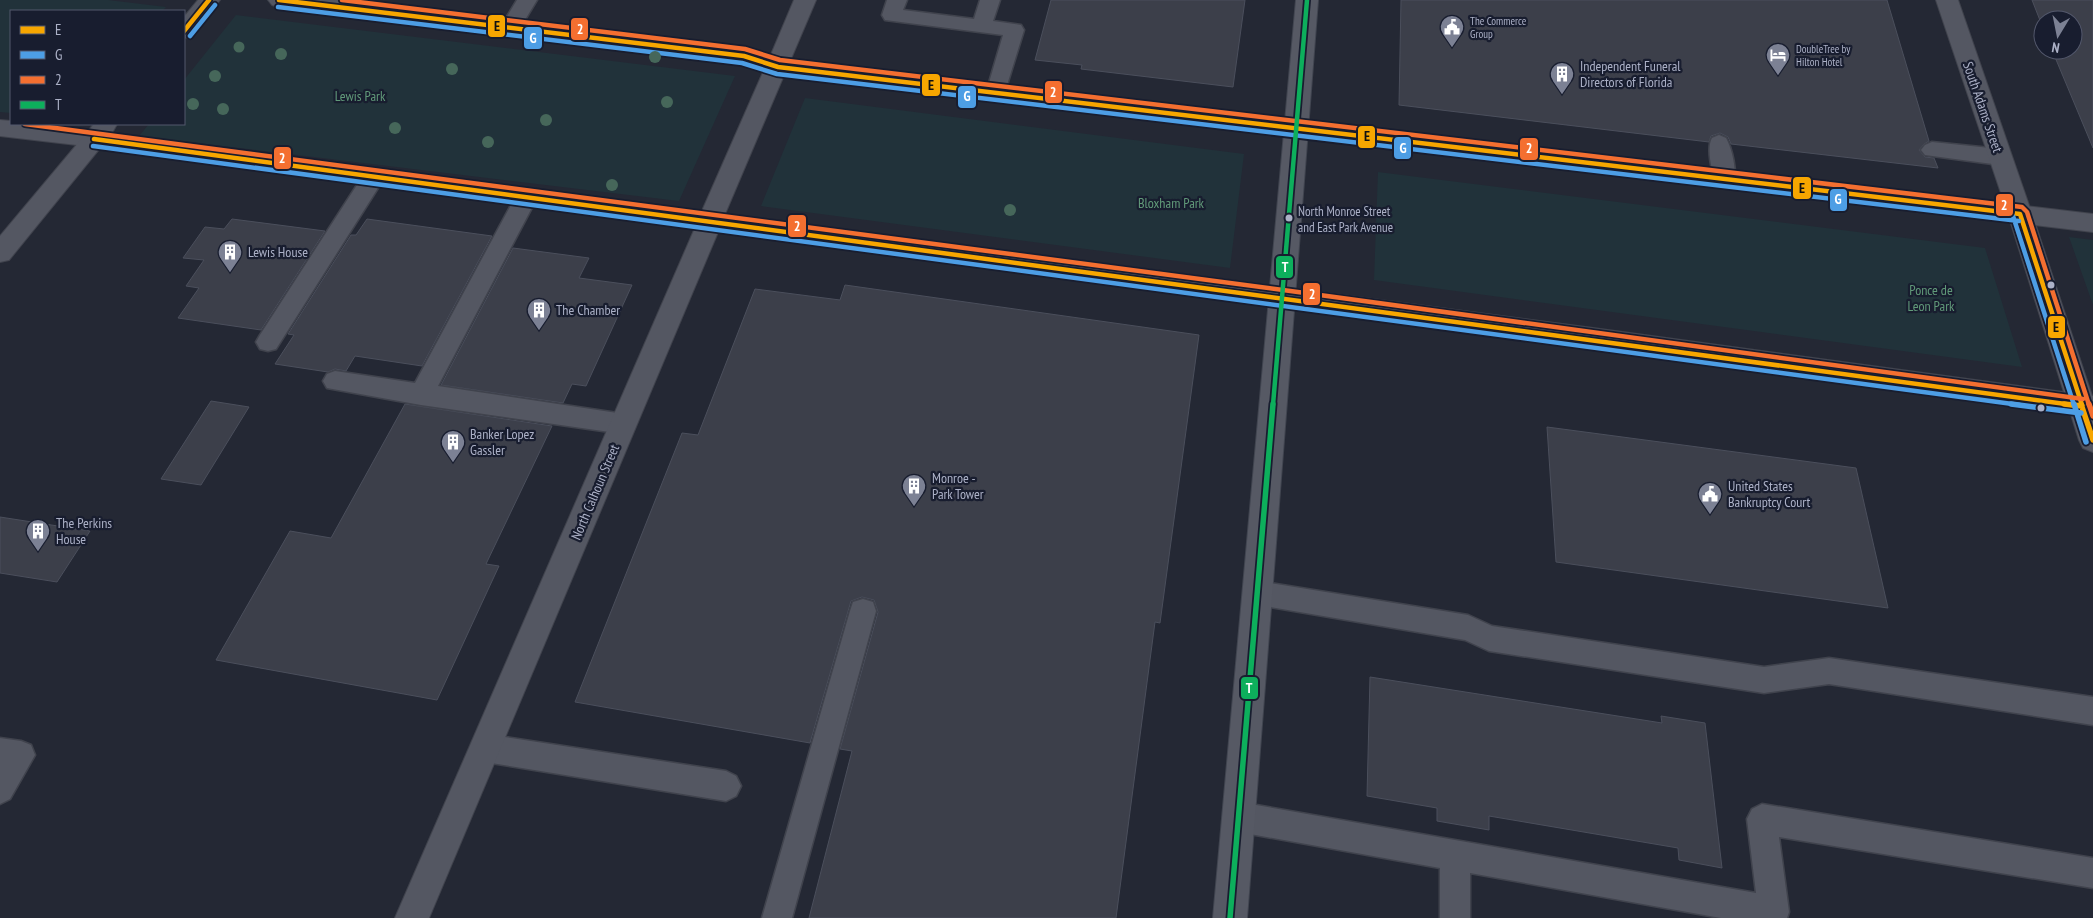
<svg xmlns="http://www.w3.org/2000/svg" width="2093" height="918" viewBox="0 0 2093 918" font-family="'PT Sans Narrow',sans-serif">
  <rect width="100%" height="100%" fill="#242834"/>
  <path fill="#21323a" d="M0,0H108L166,7L162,11H11V113L0,112Z
    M236,15L735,76L679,201L139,136L149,124H184V80Z
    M805,98L1244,154L1230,268L761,206Z
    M1378,172L1985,248L2022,367L1374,280Z
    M2069,237L2093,240V305Z"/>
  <path fill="#3c3f4a" stroke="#4b4f5c" d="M1051,0H1245L1233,87L1081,69L1082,65L1035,60Z
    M1401,0H1887L1929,141L1924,144L1919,150L1925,157L1934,158L1938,168L1731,144L1728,137L1720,133L1711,136L1709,142L1399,105Z
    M2032,0H2093V148L2052,50H2073V20H2043V28Z
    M232,219L325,231L261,330L178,318L199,288L186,286L204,260L183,258L205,227L224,229Z
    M367,219L492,236L422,366L355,356L346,371L335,369L328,372L275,364L294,335L288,334L351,235H356Z
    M513,248L589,258L579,278L632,285L586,386L572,384L563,403L441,385Z
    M845,285L1199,335L1160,623L1155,622L1116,918H809L852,751L840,749L878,612L874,600L862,597L851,601L810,743L575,702L682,433L698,435L755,289L840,300Z
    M211,401L249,407L201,485L161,479Z
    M405,404L552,426L486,564L499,566L437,700L216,660L290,531L331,538Z
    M1547,427L1856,468L1888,608L1556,562Z
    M0,517L90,531L57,582L0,573Z
    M1370,677L1662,723L1661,716L1705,723L1722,868L1679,860L1678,848L1489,816V830L1437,821V808L1367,796Z"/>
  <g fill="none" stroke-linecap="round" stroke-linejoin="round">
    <g stroke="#40434d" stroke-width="3">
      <path id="service" d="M517,0H537L517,33L510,34L503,33L500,28Z
        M887,0H907L903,10L974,19L980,0H1000L993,21L1021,25L1024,30L1003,98L996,100L989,98L986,93L1003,35L885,20L882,15Z
        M1719,135L1726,138C1732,148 1738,174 1733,185L1725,187L1717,185C1712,174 1706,148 1712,138Z
        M1932,142L2000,149L2007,152L2011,157L2007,162L2000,165L1925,155L1921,150L1925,145Z
        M374,169L382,171L385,177L276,349L268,351L260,349L256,342L260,335L366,171Z
        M526,190L534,192L537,198L438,386L624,414L633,417L636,424L633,431L624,434L421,405L327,388L323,381L327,374L335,371L415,383L518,192Z
        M1258,581L1468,615L1492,626L1764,667L1829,658L2093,697V725L1829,684L1764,693L1489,651L1465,640L1258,605L1249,602L1245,593L1249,584Z
        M863,599L873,602L876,611L792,918H762L850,611L853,602Z
        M485,734L726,771L736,776L741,786L736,796L726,801L485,762L475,758L471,748L475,738Z
        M0,738L21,741L31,745L35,755L10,799L0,804Z
        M1239,802L1756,893L1747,819L1752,809L1762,804L2093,858V888L1779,837L1789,912L1787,918H1721L1470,873V918H1440V868L1239,832L1229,827L1224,817L1229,807Z"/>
    </g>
    <g stroke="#40434d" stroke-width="2">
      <path id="minor" d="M1936,0H1958L2032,214L2093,399V452L2083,448L2079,440L2008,214Z
        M0,120L11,121V124H33L94,131L102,133L105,139L102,145L94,147L0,136Z"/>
    </g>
    <g stroke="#40434d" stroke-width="2">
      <path id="tertiary" d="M198,0H220L192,36L184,38V17Z
        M268,0H337L744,49L770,57L794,0H816L790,61L2093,214V232L784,75L725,214L1593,328L2093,396V418L1593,349L718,232L429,918H395L695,228L100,148L9,260L0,262V236L94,124H117L112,133L702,211L764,70L742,63L279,7L272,5Z"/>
    </g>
    <g stroke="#414550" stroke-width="2">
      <path id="primary" d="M1296,0H1318L1247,918H1213Z"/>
    </g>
    <use href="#service" fill="#545762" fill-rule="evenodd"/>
    <use href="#minor" fill="#545762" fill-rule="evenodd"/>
    <use href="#tertiary" fill="#545762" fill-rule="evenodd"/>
    <use href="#primary" fill="#565964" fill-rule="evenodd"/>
    <g stroke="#181d2f" stroke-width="8">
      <path id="bus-1-far1" d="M279,0L744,56L778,67L2020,214
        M184,31L209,0
        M94,139L2073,405
        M2020,214L2082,405"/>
    </g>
    <g stroke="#181d2f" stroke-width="9">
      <path id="bus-1" d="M2064,404L2082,406
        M2081,404L2093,440"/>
    </g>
    <g stroke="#181d2f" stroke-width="8">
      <path id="bus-2-far1" d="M278,7L742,63L777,74L2019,221
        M190,36L215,5
        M93,146L2020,405
        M2013,216L2074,405"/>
    </g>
    <g stroke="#181d2f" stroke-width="9">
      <path id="bus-2" d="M2011,404L2081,413
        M2074,404L2086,442"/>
    </g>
    <g stroke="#181d2f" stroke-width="8">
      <path id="bus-3-far1" d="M342,0L745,49L780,60L2022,207L2027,212L2089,405
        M25,124L1283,290L2083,399"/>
    </g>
    <g stroke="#181d2f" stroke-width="9">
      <path id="bus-3" d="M2089,404L2093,416"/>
    </g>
    <g stroke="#181d2f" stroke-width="8">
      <path id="bus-4-far1" d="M1273,405L1307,0"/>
    </g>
    <g stroke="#181d2f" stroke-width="9">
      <path id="bus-4" d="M1230,918L1273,404"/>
    </g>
    <use href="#bus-1-far1" stroke="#f7a600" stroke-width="4.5"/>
    <use href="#bus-1" stroke="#f7a600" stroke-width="5.5"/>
    <use href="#bus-2-far1" stroke="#4d9ee5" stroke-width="4.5"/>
    <use href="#bus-2" stroke="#4d9ee5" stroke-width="5.5"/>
    <use href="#bus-3-far1" stroke="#f46f30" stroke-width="4.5"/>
    <use href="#bus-3" stroke="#f46f30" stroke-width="5.5"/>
    <use href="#bus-4-far1" stroke="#0daf5c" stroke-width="4.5"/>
    <use href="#bus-4" stroke="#0daf5c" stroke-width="5.5"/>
  </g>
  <g fill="#46675a">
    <circle cx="239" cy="47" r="5.5"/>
    <circle cx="281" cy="54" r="6"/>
    <circle cx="655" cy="57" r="6"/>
    <circle cx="452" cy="69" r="6"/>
    <circle cx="215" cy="76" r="6"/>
    <circle cx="667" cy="102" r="6"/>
    <circle cx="193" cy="104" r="6"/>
    <circle cx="223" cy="109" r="6"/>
    <circle cx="546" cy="120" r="6"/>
    <circle cx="395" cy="128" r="6"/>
    <circle cx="488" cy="142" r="6"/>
    <circle cx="612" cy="185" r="6"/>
    <circle cx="1010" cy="210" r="6"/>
  </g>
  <defs>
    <g id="civic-pin" transform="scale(1.25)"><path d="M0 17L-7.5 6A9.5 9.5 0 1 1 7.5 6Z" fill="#7c8194" stroke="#181d2f"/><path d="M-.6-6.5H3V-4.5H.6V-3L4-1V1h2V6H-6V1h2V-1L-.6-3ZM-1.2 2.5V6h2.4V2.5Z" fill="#fff"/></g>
    <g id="hotel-pin" transform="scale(1.25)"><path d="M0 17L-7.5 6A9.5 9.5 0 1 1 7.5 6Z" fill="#7c8194" stroke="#181d2f"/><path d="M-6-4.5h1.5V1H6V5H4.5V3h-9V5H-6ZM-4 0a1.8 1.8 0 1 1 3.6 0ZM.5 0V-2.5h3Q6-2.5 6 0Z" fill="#fff"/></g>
    <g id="building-pin" transform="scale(1.25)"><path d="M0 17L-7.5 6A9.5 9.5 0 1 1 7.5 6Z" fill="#7c8194" stroke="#181d2f"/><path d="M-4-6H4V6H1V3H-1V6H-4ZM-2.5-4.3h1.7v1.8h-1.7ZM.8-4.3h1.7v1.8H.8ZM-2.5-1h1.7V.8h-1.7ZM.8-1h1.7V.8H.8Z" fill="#fff"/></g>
  </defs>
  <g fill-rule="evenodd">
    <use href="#civic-pin" x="1452" y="27"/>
    <use href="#hotel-pin" x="1778" y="55"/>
    <use href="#building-pin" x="1562" y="74"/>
    <use href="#building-pin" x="230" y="252"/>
    <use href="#building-pin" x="539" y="310"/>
    <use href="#building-pin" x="453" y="442"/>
    <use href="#building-pin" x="914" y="486"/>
    <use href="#civic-pin" x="1710" y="494"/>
    <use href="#building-pin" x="38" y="531"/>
  </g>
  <g fill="#acb1c7" stroke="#181d2f" stroke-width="2">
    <circle cx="1289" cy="218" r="4.5"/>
    <circle cx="2051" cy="285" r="4.5"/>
    <circle cx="2041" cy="408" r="4.5"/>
  </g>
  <g text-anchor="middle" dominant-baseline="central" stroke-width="4.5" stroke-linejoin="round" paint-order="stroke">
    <g font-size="11" fill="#acb1c7" stroke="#181d2f" text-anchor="start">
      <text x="1470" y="21">The Commerce<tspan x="1470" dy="13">Group</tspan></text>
      <text x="1796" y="49">DoubleTree by<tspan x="1796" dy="13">Hilton Hotel</tspan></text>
    </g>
    <g font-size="13" fill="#acb1c7" stroke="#181d2f" text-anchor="start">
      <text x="1298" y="211">North Monroe Street<tspan x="1298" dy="16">and East Park Avenue</tspan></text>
    </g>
    <g font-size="14" fill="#acb1c7" stroke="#181d2f" text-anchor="start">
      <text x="1580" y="66">Independent Funeral<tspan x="1580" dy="16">Directors of Florida</tspan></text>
      <text x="248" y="252">Lewis House</text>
      <text x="556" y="310">The Chamber</text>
      <text x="470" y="434">Banker Lopez<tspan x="470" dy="16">Gassler</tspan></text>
      <text x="932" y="478">Monroe -<tspan x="932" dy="16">Park Tower</tspan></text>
      <text x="1728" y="486">United States<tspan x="1728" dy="16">Bankruptcy Court</tspan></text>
      <text x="56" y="523">The Perkins<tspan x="56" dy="16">House</tspan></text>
    </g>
    <g font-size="14" fill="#619a79" stroke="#181d2f">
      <text x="360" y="96">Lewis Park</text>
      <text x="1171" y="203">Bloxham Park</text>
      <text x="1931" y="290">Ponce de<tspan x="1931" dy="16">Leon Park</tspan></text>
    </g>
    <g font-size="14" fill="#acb1c7" stroke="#181d2f">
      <text transform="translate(1983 107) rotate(71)">South Adams Street</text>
      <text transform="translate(595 492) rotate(-67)">North Calhoun Street</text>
    </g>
  </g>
  <g stroke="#181d2f" stroke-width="2">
    <rect x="487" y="14" width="19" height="24" rx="5" fill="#f7a600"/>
    <rect x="570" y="17" width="19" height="24" rx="5" fill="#f46f30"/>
    <rect x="523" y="26" width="20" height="24" rx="5" fill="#4d9ee5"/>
    <rect x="921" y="73" width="20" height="24" rx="5" fill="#f7a600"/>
    <rect x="1044" y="80" width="19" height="24" rx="5" fill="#f46f30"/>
    <rect x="957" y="85" width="20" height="24" rx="5" fill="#4d9ee5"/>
    <rect x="1357" y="125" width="19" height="24" rx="5" fill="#f7a600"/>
    <rect x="1393" y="136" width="19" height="24" rx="5" fill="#4d9ee5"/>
    <rect x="1519" y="137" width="20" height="24" rx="5" fill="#f46f30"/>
    <rect x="273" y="146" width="19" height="24" rx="5" fill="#f46f30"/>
    <rect x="1792" y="176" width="20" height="24" rx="5" fill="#f7a600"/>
    <rect x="1829" y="188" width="19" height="24" rx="5" fill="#4d9ee5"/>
    <rect x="1995" y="193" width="19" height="24" rx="5" fill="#f46f30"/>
    <rect x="787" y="214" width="20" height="24" rx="5" fill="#f46f30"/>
    <rect x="1275" y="255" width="19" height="24" rx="5" fill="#0daf5c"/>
    <rect x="1302" y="282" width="19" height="24" rx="5" fill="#f46f30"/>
    <rect x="2047" y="315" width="19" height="24" rx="5" fill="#f7a600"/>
    <rect x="1240" y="676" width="19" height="24" rx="5" fill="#0daf5c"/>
  </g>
  <g font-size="14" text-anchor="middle" font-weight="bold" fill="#fff">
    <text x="580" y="34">2</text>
    <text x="533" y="43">G</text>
    <text x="1053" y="97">2</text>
    <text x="967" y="101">G</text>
    <text x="1403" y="153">G</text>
    <text x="1529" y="153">2</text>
    <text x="282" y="163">2</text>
    <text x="1838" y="204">G</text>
    <text x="2004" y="210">2</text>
    <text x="797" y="231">2</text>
    <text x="1285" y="272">T</text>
    <text x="1312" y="299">2</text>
    <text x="1249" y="693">T</text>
  </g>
  <g font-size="14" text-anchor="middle" font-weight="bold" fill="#111">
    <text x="497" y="31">E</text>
    <text x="931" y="90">E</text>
    <text x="1367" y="141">E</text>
    <text x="1802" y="193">E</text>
    <text x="2056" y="332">E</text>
  </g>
  <rect x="10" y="10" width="175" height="115" fill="#181d2f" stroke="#53586c"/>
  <rect x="20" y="26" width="25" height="8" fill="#f7a600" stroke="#53586c"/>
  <text x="55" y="35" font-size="15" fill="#acb1c7">E</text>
  <rect x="20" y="51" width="25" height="8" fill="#4d9ee5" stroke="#53586c"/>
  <text x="55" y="60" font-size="15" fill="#acb1c7">G</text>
  <rect x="20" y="76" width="25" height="8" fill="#f46f30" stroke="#53586c"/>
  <text x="55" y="85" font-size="15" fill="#acb1c7">2</text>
  <rect x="20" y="101" width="25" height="8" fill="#0daf5c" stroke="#53586c"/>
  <text x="55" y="110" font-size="15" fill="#acb1c7">T</text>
  <g transform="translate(2058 35) rotate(190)"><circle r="24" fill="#181d2f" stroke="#53586c"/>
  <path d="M0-4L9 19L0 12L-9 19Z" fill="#7c8194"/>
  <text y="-8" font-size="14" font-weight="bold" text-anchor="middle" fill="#acb1c7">N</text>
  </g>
</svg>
